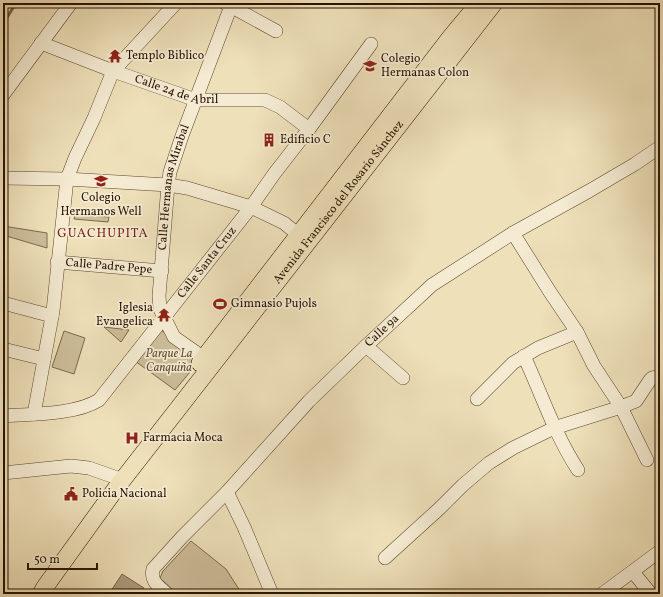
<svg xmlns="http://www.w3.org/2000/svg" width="663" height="597" viewBox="0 0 663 597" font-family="Vollkorn,serif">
  <rect width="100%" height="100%" fill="#eee0b9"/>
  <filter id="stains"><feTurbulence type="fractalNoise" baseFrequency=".005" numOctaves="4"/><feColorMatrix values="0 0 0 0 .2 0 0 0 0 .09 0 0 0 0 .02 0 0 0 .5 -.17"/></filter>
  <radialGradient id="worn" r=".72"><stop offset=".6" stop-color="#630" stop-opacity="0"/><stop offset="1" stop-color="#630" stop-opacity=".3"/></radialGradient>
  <path fill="#cdbd9a" stroke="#7b684d" d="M75,215L109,217L108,222L74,219Z
    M3,226L47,233V248L3,235Z
    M104,327L129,330L121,342Z
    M161,330L200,360L175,390L135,361Z
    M64,331L85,338L74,374L52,367Z
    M191,541L226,569L242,594H177L160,578L163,571Z"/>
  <path fill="#ab9a7a" stroke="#776449" d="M122,574L144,588L140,594H109Z"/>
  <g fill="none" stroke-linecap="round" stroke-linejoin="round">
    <path stroke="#776449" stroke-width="3" d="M3,24L16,3"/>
    <g stroke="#5a462e" stroke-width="14">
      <g id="minor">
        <path d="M225,3L276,31"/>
        <path id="s1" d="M41,43L113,71L196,100H265L280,107L309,129"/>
        <path d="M3,95L71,3"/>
        <path d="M3,178L67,179L168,185L187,188L251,207L284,223L306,241"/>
        <path d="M513,233L550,292L577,332L594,366L621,407L647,460"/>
        <path id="s2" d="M57,262L162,271"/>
        <path d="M3,303L52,316"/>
        <path d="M366,346L403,378"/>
        <path d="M3,349L44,359"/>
        <path d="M524,356C542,395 554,433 578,470"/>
        <path id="s3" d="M204,358L174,337L160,309L159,296L168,185L170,172L182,136L231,6"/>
        <path d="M477,399L513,363L538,348L577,332"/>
        <path d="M34,414L53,311L67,179L75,158L94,118L113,71L176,3"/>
        <path id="s4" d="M3,416C31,414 75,415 99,400L251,207L274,174L309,129L371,44"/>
        <path d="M3,473L71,466L89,468L123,480"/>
        <path d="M227,492L244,527L272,594"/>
        <path d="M385,558L440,508L463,485L489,463L513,448L554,428L621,407L636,401L650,380L652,378L660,376"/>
        <path d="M633,572L651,594"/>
        <path id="s5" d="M167,594C159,586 150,582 153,569L182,537L227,492L309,401L366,346L432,285L513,233L589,191L635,164L660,147"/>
        <path d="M602,594L660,551"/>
      </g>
    </g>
    <g stroke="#291200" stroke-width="18">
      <g id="major">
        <path d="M200,363L450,38L479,3"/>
        <path id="s6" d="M41,594L45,587L117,487L494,3"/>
      </g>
    </g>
    <use href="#minor" stroke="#f4ebd2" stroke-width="13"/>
    <use href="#major" stroke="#eee0b9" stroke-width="17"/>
  </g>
  <defs>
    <g id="temple-bare" transform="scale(1.08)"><path d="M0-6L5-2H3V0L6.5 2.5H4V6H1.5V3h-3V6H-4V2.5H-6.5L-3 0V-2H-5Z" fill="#8f2418" stroke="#f4ebd2" stroke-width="2.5" paint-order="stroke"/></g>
    <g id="school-bare" transform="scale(1.08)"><path d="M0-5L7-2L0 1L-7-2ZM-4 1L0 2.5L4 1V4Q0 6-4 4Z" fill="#8f2418" stroke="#f4ebd2" stroke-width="2.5" paint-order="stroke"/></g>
    <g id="building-bare" transform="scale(1.08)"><path d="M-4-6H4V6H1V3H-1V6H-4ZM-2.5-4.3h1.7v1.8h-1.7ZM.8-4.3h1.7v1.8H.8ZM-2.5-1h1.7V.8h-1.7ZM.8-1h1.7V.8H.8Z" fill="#8f2418" stroke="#f4ebd2" stroke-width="2.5" paint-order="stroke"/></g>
    <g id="stadium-bare" transform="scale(1.08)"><path d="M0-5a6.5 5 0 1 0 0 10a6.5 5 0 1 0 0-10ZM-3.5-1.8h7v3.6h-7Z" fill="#8f2418" stroke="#f4ebd2" stroke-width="2.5" paint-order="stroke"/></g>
    <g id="hospital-bare" transform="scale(1.08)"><path d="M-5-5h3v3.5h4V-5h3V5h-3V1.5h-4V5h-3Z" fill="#8f2418" stroke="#f4ebd2" stroke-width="2.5" paint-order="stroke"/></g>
    <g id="civic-bare" transform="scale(1.08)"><path d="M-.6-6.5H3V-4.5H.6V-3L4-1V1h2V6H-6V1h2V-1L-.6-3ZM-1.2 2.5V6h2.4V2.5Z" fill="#8f2418" stroke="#f4ebd2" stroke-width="2.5" paint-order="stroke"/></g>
  </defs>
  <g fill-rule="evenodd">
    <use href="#temple-bare" x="115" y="56"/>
    <use href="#school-bare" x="370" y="66"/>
    <use href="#building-bare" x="269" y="140"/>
    <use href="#school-bare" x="101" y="181"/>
    <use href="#stadium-bare" x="220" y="304"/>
    <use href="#temple-bare" x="164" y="315"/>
    <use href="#hospital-bare" x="132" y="438"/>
    <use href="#civic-bare" x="71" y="494"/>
  </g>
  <g text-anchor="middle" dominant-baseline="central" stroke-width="3.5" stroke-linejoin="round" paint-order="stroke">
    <g font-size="12" fill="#291200" stroke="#f4ebd2" text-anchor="start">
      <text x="126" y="56">Templo Biblico</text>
      <text x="381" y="59">Colegio<tspan x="381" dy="14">Hermanas Colon</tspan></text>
      <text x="280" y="140">Edificio C</text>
      <text x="101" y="198" text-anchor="middle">Colegio<tspan x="101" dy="14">Hermanos Well</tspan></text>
      <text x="231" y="304">Gimnasio Pujols</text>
      <text x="153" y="308" text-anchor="end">Iglesia<tspan x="153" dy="14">Evangelica</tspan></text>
      <text x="143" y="438">Farmacia Moca</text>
      <text x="82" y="494">Policia Nacional</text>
    </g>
    <g font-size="12" fill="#291200" stroke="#f4ebd2">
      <text stroke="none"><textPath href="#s1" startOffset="144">Calle 24 de Abril</textPath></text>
      <text stroke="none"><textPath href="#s3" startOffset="191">Calle Hermanas Mirabal</textPath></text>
      <text stroke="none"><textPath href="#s6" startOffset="492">Avenida Francisco del Rosario Sánchez</textPath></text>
      <text stroke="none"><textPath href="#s4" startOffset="273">Calle Santa Cruz</textPath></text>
      <text stroke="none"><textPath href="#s2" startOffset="52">Calle Padre Pepe</textPath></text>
      <text stroke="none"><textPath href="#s5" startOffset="361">Calle 9a</textPath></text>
    </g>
    <g font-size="12" font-style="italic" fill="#624e36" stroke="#f4ebd2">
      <text x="169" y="354">Parque La<tspan x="169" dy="14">Canquiña</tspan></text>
    </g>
    <g font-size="13" letter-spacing="1" fill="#7a1f14" stroke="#f4ebd2">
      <text x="103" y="234">GUACHUPITA</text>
    </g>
  </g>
  <rect width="663" height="597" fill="none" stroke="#eee0b9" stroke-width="16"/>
  <rect x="4" y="4" width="655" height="589" fill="none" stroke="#291200" stroke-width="2"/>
  <rect x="8" y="8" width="647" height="581" fill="none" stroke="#291200"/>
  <path d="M28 563v6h69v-6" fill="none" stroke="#291200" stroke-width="2"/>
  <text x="34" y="563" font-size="12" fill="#291200" stroke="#f4ebd2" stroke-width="3" paint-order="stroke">50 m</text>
  <rect width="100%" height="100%" filter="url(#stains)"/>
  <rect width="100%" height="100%" fill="url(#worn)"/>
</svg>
